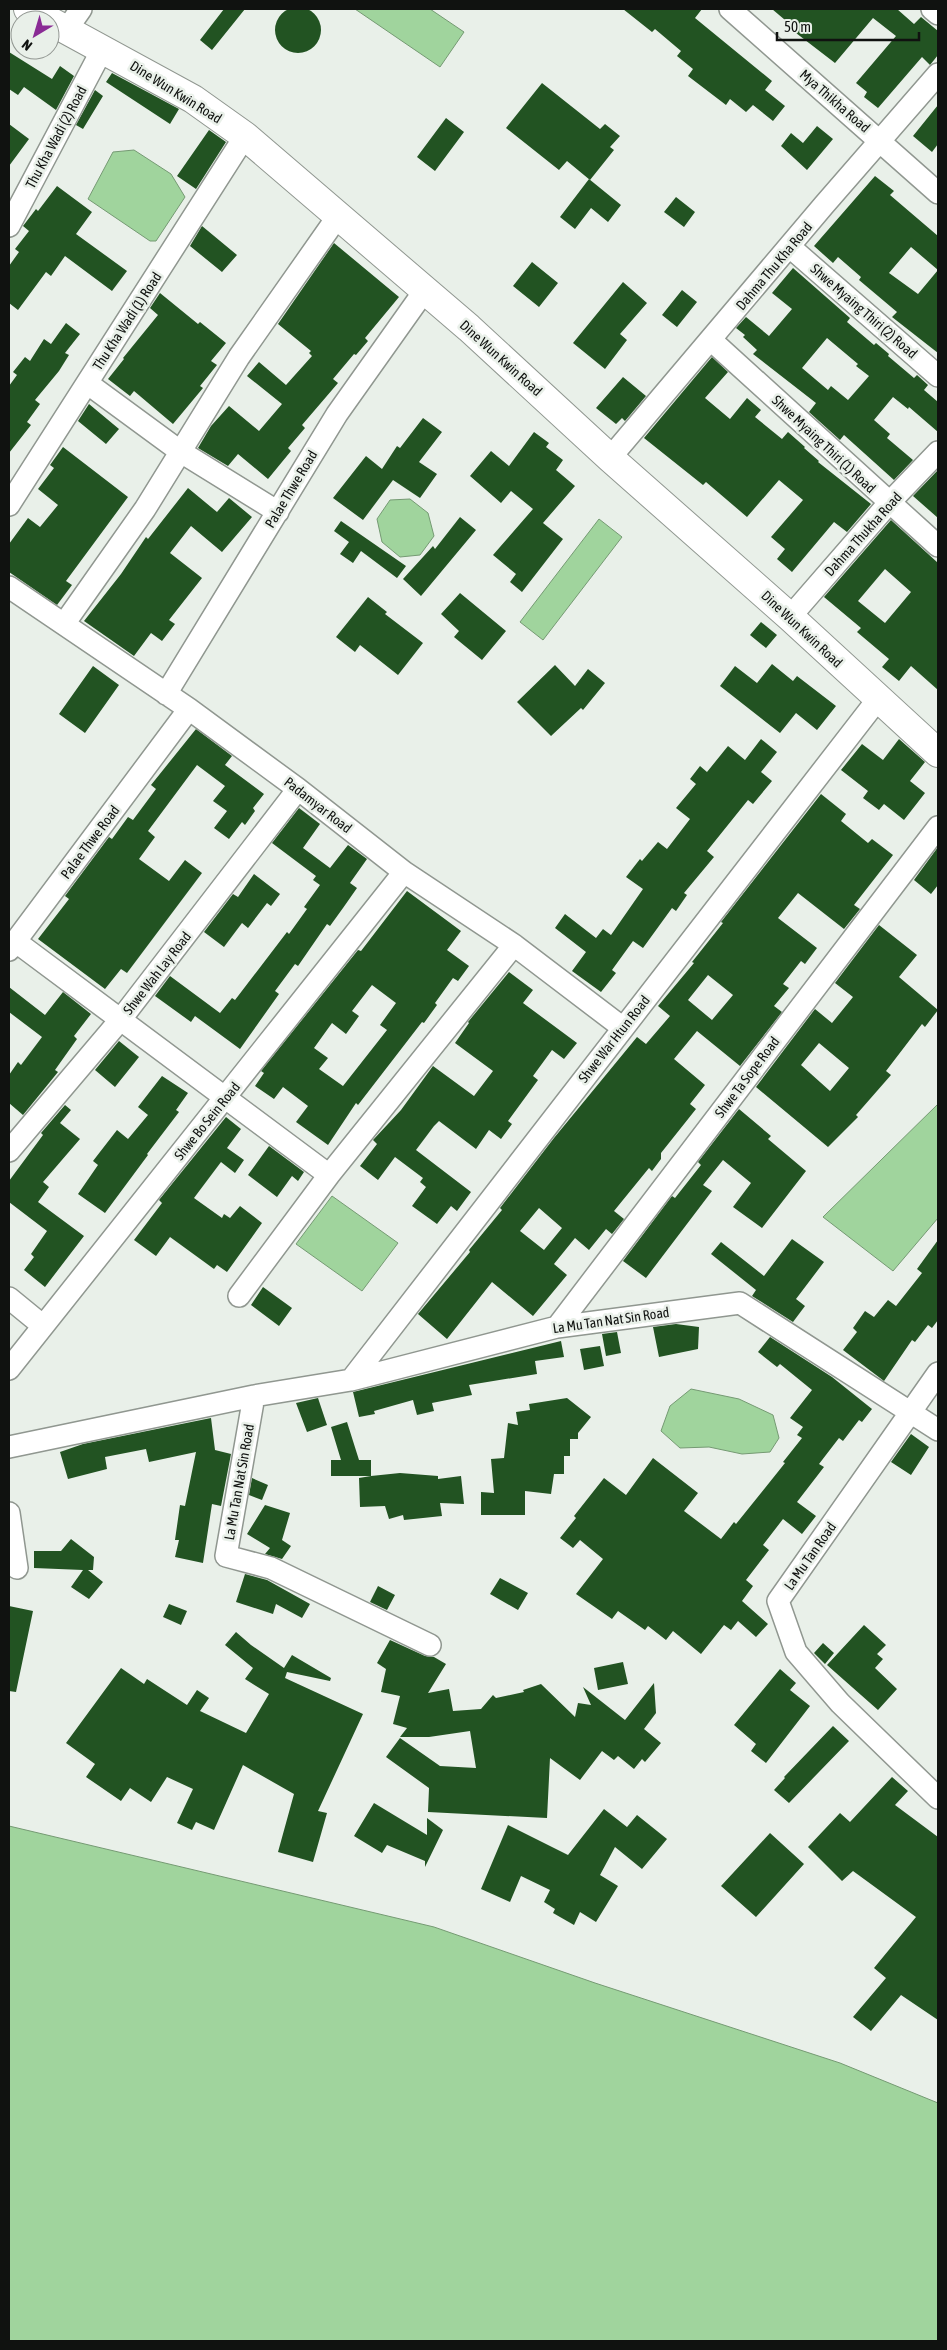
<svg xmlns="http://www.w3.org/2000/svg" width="947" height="2350" viewBox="0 0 947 2350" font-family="'Asap Condensed',sans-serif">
  <rect width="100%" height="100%" fill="#e9f0e9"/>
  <path fill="#a0d49d" stroke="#759a73" d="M355,9H430L464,32L440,67Z
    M134,150L171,174L185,197L156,241H150L88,199L113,152Z
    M410,499L428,513L434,536L420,555L400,557L382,542L377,519L390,500Z
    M599,519L622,537L543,640L520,622Z
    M938,1104V1218L893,1271L823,1217Z
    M332,1196L398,1243L362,1291L296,1244Z
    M691,1389L739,1399L773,1415L779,1438L770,1452L742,1454L709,1447L680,1448L661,1431L670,1406Z
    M9,1826L434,1927L595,1983L840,2063L938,2103V2341H9Z"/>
  <path fill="#225322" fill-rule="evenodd" d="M275 30a23 23 0 1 1 46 0a23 23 0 1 1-46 0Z
    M224,9H245L212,50L200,40Z
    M623,9H702L695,18L772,81L765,90L785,106L773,121L753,105L746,112L730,99L726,105L688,76L693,69L677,56L681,51L655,29L652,32Z
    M772,9H897L914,24L921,17L938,31V55L930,65L922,57L878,108L864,97L867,92L856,83L896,36L873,18L835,63L796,33L798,31Z
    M9,52L52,79L60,66L74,76L56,110L24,87L18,95L9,89Z
    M112,73L179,109L170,124L106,82Z
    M542,83L600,129L605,124L620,136L610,147L614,150L590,180L567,161L559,170L506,128Z
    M95,90L103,96L83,129L76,125Z
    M938,105V144L932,152L913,136Z
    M446,118L464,132L435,171L417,157Z
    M9,124L29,139L9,166Z
    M817,126L833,139L807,170L781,146L791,133L803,143Z
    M209,130L226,142L196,189L177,176Z
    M875,176L894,191L890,195L938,236V270L911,247L889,273L918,294L938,270V353L892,317L897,312L859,280L861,277L838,257L833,263L814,246Z
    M589,179L621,205L608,222L591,208L575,229L560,217Z
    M57,186L92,212L76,234L127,271L112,291L65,256L51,276L46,272L18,310L9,303V266L19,252L15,249L29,231L23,226L36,209L38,211Z
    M676,197L695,212L684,227L664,212Z
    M202,226L237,255L222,272L190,246Z
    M334,243L399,297L365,338L368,341L356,355L354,354L333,379L338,383L302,425L305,428L288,448L291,451L268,479L238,454L228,466L198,448L211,426L229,406L259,431L282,404L247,376L259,362L286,385L312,356L309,353L311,351L278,324Z
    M532,262L558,283L539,307L513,286Z
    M793,268L850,318L847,322L874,345L876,343L889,354L888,356L914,378L917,375L928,385L924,390L938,402V432L909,407L908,409L893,397L874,420L890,434L887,438L913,460L894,480L844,435L840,440L809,412L816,403L753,354L757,350L743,337L745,335L736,328L746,317L769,336L792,309L772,293ZM827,338L858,364L856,366L869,376L848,400L831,386L828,390L802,368Z
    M623,282L647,303L620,334L627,340L605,369L573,343Z
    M682,290L697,302L677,327L662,315Z
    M160,293L198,324L200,322L226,343L211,361L217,365L200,386L203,388L173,424L134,391L130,396L108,379L124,359L123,358L158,315L150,308Z
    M66,323L80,334L65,353L69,355L59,371L35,400L40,404L27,422L31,425L9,453V386L17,375L13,372L25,357L30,361L44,339L51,344Z
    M712,357L728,372L705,398L730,419L747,398L761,410L755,417L782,439L788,432L805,447L804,448L819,461L818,462L871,504L847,532L834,522L792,572L777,559L785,549L771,537L803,500L779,480L747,517L706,482L703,485L644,438Z
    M623,377L646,396L625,421L622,418L616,424L596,408Z
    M89,404L119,429L106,444L78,421Z
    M423,418L442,432L419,462L437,474L420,498L393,480L363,520L333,498L366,456L382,469L397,446L400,448Z
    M534,432L549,443L546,447L563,460L556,470L575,486L543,523L563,539L522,592L510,582L516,574L493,555L533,509L511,491L501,503L470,476L491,451L509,466Z
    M63,447L128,497L66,581L72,585L57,605L9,572V544L28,518L40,527L58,505L38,489L54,468L50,465Z
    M938,470V518L913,496Z
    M188,488L217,512L229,498L252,517L222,552L191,526L170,553L202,578L169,620L175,624L162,641L151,633L134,656L84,621L121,574L146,537L148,539Z
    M460,517L476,530L421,596L403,579L433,546L435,549Z
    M891,520L938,563V690L911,666L899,681L882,667L889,659L857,632L861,628L824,597ZM885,569L911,592L885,623L858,601Z
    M341,521L406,566L397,578L361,551L353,563L340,554L349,542L334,531Z
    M460,593L506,631L482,660L454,637L459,631L441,614Z
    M368,597L387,612L385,614L423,643L398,675L360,645L355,652L336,637Z
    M761,622L777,635L766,648L750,635Z
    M772,664L793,681L797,676L836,706L817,730L796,713L780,733L720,686L735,666L757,683Z
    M555,665L575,686L588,669L605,683L583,710L581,708L551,736L517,702Z
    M93,666L119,685L85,733L59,714Z
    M196,729L232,756L225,765L264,794L253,808L255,811L245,825L242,822L229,839L214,828L227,811L213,801L225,786L197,765L148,831L155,837L139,859L169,881L185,860L202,873L127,973L121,969L105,989L38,939L69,899L65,896L109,837L112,839L128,817L133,820L156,789L151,785Z
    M761,739L777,752L761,772L772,781L753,804L748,800L707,851L714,857L684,893L687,895L676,911L672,908L643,948L633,941L612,970L616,973L601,992L572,971L586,952L555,928L565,914L596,938L603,929L611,935L643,889L626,877L640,859L642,861L658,842L667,849L690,819L676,808L696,784L690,779L700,766L707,772L728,746L745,760Z
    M899,739L925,762L910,781L925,793L904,820L884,804L879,810L863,798L868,791L841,770L862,744L883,760Z
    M821,794L846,814L841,821L868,843L872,839L893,855L854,905L860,909L844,929L798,893L778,918L817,948L805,964L801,961L783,984L789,988L774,1006L782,1012L740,1066L697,1031L674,1059L705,1085L690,1104L696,1109L661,1153V1159L652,1171L649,1168L614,1211L624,1219L612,1234L606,1229L589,1250L575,1238L554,1264L567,1275L533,1316L492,1282L447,1339L418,1314L470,1252L469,1250L502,1210L500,1208L554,1138L637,1037L646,1044L670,1016L658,1006L694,963L692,962L723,923L721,922ZM708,975L733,995L712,1020L688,1000ZM539,1208L562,1228L544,1250L520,1231Z
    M299,808L320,824L303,848L330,868L348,845L367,859L350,883L357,888L343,908L330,926L327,924L298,966L295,964L275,991L279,994L240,1049L195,1016L191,1022L155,996L170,976L220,1013L232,998L235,1000L287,932L289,934L307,909L304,907L320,885L313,880L316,876L272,843Z
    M938,847V885L931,894L914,880Z
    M254,874L280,894L271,906L267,903L248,928L242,923L224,947L204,932L233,894L238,897Z
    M407,891L461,931L447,950L469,966L458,981L453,978L435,1003L437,1005L424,1023L422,1022L358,1105L356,1103L328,1145L296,1122L308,1106L283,1087L274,1099L255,1086L264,1073L261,1071L358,950L361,951ZM372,985L396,1003L380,1025L387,1030L343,1086L319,1069L328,1058L314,1048L332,1023L346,1034L359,1016L352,1011Z
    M879,925L917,955L899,977L938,1010L925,1027L922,1024L886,1071L891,1075L856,1115L858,1117L828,1147L756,1087L815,1009L832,1023L853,997L835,983ZM819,1043L849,1068L830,1091L801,1065Z
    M509,972L533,990L523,1003L577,1043L564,1059L552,1050L533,1076L538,1080L508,1121L512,1124L501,1139L489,1130L476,1149L439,1121L434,1126L416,1150L471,1192L457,1211L451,1206L437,1224L412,1206L426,1187L420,1182L423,1178L395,1157L378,1180L360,1166L377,1144L373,1140L401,1110L433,1066L474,1096L493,1071L455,1043L469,1023L468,1022Z
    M9,987L45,1015L63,992L91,1014L74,1036L77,1039L55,1070L58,1072L23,1115L9,1103V1075L18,1062L21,1065L42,1037L9,1012Z
    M119,1041L139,1057L115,1087L95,1070Z
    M162,1076L188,1093L176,1110L179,1112L147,1154L148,1155L105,1213L78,1194L98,1165L93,1161L117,1130L128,1139L148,1115L138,1107Z
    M65,1105L71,1110L60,1123L80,1139L43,1182L49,1187L38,1202L84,1236L45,1287L24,1270L34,1257L31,1254L47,1231L9,1202V1181L43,1135L41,1133Z
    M739,1109L771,1136L768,1139L806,1171L762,1228L733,1207L751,1183L723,1160L703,1185L712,1191L646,1278L623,1261L672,1196L675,1198L701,1165L698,1162Z
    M226,1117L241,1129L227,1148L244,1160L235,1173L221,1162L194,1198L222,1218L224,1214L230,1218L240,1206L262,1223L227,1272L217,1265L214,1269L170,1237L156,1256L134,1240L162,1203L159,1200Z
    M269,1146L304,1172L298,1181L292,1176L277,1197L248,1175Z
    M792,1239L824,1262L796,1299L805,1306L793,1322L752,1296L756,1290L711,1254L721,1242L764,1276Z
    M938,1240V1320L932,1328L928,1325L915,1342L912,1340L884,1381L843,1350L857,1332L853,1328L865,1311L874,1317L888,1300L896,1306L922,1273L917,1269Z
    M263,1287L292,1308L279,1326L251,1305Z
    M676,1324L699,1327L698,1349L659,1357L653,1327Z
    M617,1332L621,1353L606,1356L602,1334Z
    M770,1337L832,1377L872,1409L862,1422L859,1420L843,1441L839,1438L819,1464L824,1467L797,1502L816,1516L802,1534L783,1519L763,1545L769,1550L746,1580L753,1586L742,1601L768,1624L756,1637L738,1621L731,1630L724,1625L701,1654L673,1631L666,1640L648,1626L645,1630L618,1611L612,1619L576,1594L603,1559L580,1540L573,1548L560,1538L576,1518L574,1516L604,1478L626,1495L653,1458L698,1493L684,1511L721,1539L734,1522L736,1524L785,1463L783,1462L802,1438L797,1435L803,1427L790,1418L812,1390L780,1364L777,1367L758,1352Z
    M561,1341L564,1357L535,1361L537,1374L469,1385L472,1395L432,1403L434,1411L417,1415L413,1400L374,1411L375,1414L359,1417L353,1392Z
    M600,1346L604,1366L584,1370L580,1349Z
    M318,1398L327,1425L307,1432L296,1403Z
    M567,1398L591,1417L578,1433V1439H570V1456H564V1474H554L551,1494L525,1491V1515H481V1492L494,1493L491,1459L504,1458L508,1423L518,1425L516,1412L530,1410L529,1404Z
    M211,1418L215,1450L231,1454L221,1506L212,1504L203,1563L175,1557L179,1540H175L180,1505L185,1506L196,1452L149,1462L146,1449L105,1457L107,1469L68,1479L60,1452L83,1444Z
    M347,1422L359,1460H371V1476L400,1473L438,1476V1479L461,1476L464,1504L440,1503L442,1516L404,1520L403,1515L389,1519L385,1506L360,1507L359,1478L371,1476H331V1460H341L331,1427Z
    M911,1434L929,1447L911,1475L891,1462Z
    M252,1478L268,1485L262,1500L249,1495Z
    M265,1505L290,1513L282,1540L291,1546L282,1559L265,1554L270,1548L247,1534Z
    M71,1539L94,1557L93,1570H88L103,1582L89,1599L71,1587L83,1570L34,1568V1551H61Z
    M245,1574L267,1580L310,1604L302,1618L276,1604L273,1614L236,1602Z
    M500,1578L528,1593L518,1610L490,1594Z
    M378,1586L395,1595L387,1610L370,1602Z
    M169,1604L187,1611L181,1625L163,1617Z
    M9,1606L33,1611L16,1692L9,1691Z
    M864,1625L886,1645L877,1654L883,1659L875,1668L897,1689L878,1710L827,1665Z
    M236,1632L251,1645L284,1668L292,1655L331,1678L330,1681L287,1672L285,1678L363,1714L318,1811L327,1813L313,1862L278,1852L294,1794L243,1765L214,1830L196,1822L192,1830L177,1823L193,1789L167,1777L151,1802L130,1788L121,1801L86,1777L95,1764L66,1743L121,1668L144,1684L147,1679L187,1705L197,1690L209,1698L200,1711L246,1733L269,1694L245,1679L253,1668L225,1645Z
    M390,1640L425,1656L434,1657L446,1664L428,1693L449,1689L453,1711L481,1709L493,1695L496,1698L524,1692L523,1690L541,1684L575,1717L578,1703L591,1705L583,1687L625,1720L654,1683L656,1713L644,1729L661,1743L645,1762L642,1759L634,1769L618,1756L614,1760L602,1751L580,1780L550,1758L547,1818L428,1812L429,1788L386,1757L400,1738L440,1766L476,1768L470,1731L429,1737H400L407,1728L393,1724L400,1696L381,1692L386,1669L377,1663Z
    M823,1643L834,1653L825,1664L814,1653Z
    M623,1662L628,1684L598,1690L594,1668Z
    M780,1669L796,1683L790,1690L810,1706L766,1763L751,1751L756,1744L734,1725Z
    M833,1726L849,1741L789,1803L774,1790L785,1778L784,1777Z
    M892,1777L908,1791L895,1805L938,1837V2020L901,1995L871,2031L853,2017L886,1978L874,1968L916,1917L853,1871L842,1881L808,1847L840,1813L850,1822Z
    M374,1803L427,1835V1818L443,1830L425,1867V1861L387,1845L382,1853L354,1836Z
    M604,1809L627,1827L637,1815L667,1839L642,1869L615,1847L600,1875L618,1886L596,1922L580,1912L574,1925L553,1913L555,1909L544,1902L550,1890L521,1876L510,1902L481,1889L508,1825L568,1855Z
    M770,1833L804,1864L756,1917L721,1886Z"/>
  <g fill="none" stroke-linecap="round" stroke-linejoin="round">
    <g stroke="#909790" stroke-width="24">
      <path id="minor" d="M730,9L938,193
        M932,9L938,14
        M67,29L81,9
        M9,226L103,48
        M790,247L938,376
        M711,340L938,546
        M87,383L181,452L278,512
        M610,458L824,205L938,74
        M9,505L245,136
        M9,587L189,709L298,789L404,872L514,945L623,1028
        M790,617L889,503L938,452
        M64,624L145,509L239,357L338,216
        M166,694L337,414L425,290
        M15,941L329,1175
        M9,950L189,709
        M9,1151L121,1019L298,789
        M239,1296L329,1175L514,945
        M9,1298L42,1325
        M557,1327L938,827
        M9,1369L404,872
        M938,1373L778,1601L796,1652L840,1703L938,1798
        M351,1380L878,699
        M254,1396L226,1556L271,1568L430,1645
        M9,1447L254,1396L351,1380L557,1327L740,1303L938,1430
        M9,1513L17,1568"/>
    </g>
    <g stroke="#909790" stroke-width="30">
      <path id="tertiary" d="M28,9L193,99L245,136L469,328L610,458L790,617L938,753"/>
    </g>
    <use href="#minor" stroke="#fff" stroke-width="21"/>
    <use href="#tertiary" stroke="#fff" stroke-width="28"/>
  </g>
  <g text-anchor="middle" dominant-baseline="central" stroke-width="5" stroke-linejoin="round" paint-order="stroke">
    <g font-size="14" fill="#101210" stroke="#e9f0e9">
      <text transform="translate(176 92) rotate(32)">Dine Wun Kwin Road</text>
      <text transform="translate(835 101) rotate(41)">Mya Thikha Road</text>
      <text transform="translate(56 137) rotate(-62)">Thu Kha Wadi (2) Road</text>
      <text transform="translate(774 266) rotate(-50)">Dahma Thu Kha Road</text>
      <text transform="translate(864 311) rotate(41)">Shwe Myaing Thiri (2) Road</text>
      <text transform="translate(127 321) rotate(-57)">Thu Kha Wadi (1) Road</text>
      <text transform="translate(501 358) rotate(42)">Dine Wun Kwin Road</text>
      <text transform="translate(824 444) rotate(43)">Shwe Myaing Thiri (1) Road</text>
      <text transform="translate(291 489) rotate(-59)">Palae Thwe Road</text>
      <text transform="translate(863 534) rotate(-48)">Dahma Thukha Road</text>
      <text transform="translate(802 629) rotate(43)">Dine Wun Kwin Road</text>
      <text transform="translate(318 805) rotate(38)">Padamyar Road</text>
      <text transform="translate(90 842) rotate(-53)">Palae Thwe Road</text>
      <text transform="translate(157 973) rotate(-52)">Shwe Wah Lay Road</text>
      <text transform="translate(614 1039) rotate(-52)">Shwe War Htun Road</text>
      <text transform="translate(747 1077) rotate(-53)">Shwe Ta Sope Road</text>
      <text transform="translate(207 1121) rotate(-51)">Shwe Bo Sein Road</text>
      <text transform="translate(611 1320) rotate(-8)">La Mu Tan Nat Sin Road</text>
      <text transform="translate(239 1482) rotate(-80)">La Mu Tan Nat Sin Road</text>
      <text transform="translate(810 1556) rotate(-55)">La Mu Tan Road</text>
    </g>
  </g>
  <rect width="947" height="2350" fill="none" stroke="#101210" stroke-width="20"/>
  <g transform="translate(35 35) rotate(218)"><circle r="24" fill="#e9f0e9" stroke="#929792"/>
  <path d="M0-4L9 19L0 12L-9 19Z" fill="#8a2b95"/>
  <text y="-8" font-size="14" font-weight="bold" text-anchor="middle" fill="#101210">N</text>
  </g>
  <path d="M777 32v8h142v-8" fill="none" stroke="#101210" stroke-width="2.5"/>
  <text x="784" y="32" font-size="15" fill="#101210" stroke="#e9f0e9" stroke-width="4" paint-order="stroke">50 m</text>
</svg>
